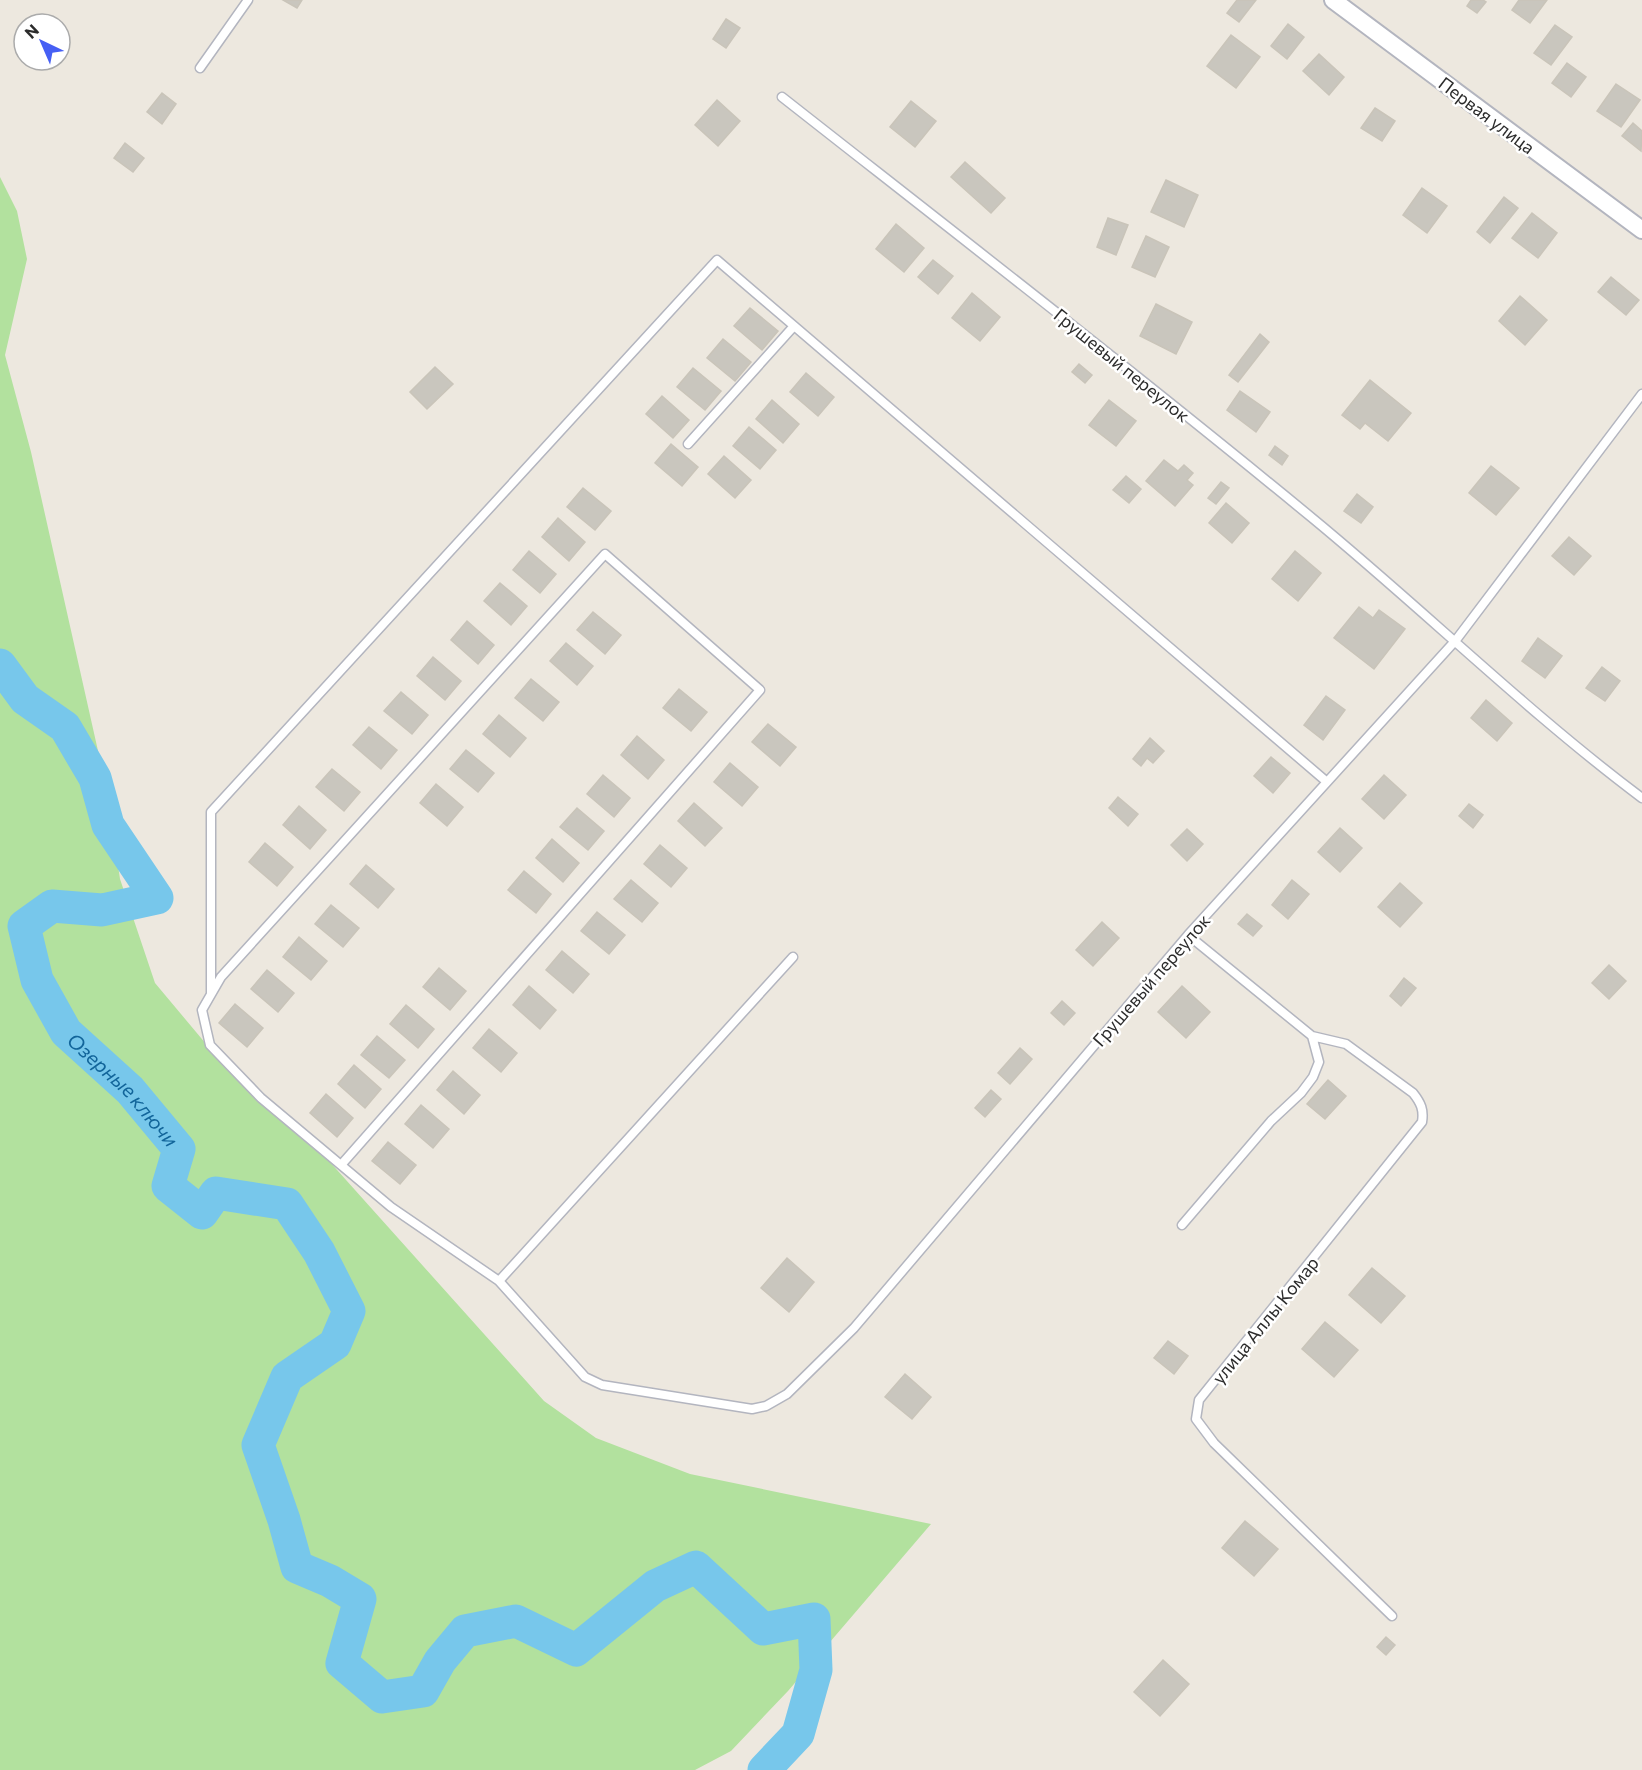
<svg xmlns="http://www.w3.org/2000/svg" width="1642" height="1770" viewBox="0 0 1642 1770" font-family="Commissioner,sans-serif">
  <rect width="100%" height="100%" fill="#ede8df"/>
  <path fill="#b2e19e" d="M0,177L17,211L27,259L5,355L31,452L107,791L120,879L155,983L227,1069L312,1142L544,1401L596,1438L690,1474L931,1524L788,1691L731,1751L695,1770H0Z"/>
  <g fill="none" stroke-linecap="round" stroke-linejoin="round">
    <path stroke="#77c7eb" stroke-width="33" id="s1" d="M0,665L25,699L65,727L95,778L108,825L157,898L102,910L52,906L24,926L37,980L66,1032L130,1090L179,1149L168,1186L202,1213L216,1193L287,1204L319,1252L349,1311L335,1344L287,1377L258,1445L284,1520L297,1567L330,1581L360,1599L342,1663L382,1697L423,1691L440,1661L465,1631L516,1621L576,1650L655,1586L696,1567L763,1629L814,1619L816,1670L798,1734L764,1770"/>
  </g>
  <path fill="#c9c6be" stroke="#c9c4b9" stroke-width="1.5" d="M283,0H302L297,8Z
    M1237,0H1256L1239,22L1227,13Z
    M1471,0H1483L1486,2L1477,13L1467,6Z
    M1519,0H1547L1530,23L1512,10Z
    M726,19L740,28L726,48L713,39Z
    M1288,24L1304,37L1287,59L1271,46Z
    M1555,25L1572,37L1551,65L1534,53Z
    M1231,35L1260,57L1236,88L1207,66Z
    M1319,54L1344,77L1329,95L1303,71Z
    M1567,63L1586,77L1571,97L1552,83Z
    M1616,84L1640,100L1621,127L1597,111Z
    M162,93L176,104L162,124L147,112Z
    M717,100L740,121L718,146L695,125Z
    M911,101L936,121L915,147L890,127Z
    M1375,108L1395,121L1382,141L1361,128Z
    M1633,123L1642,131L1641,151L1622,136Z
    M125,143L144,158L133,172L114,158Z
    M965,162L1005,198L991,213L951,177Z
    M1166,180L1198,195L1184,227L1151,212Z
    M1422,188L1447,206L1427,233L1403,215Z
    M1504,197L1518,208L1490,243L1477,232Z
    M1532,213L1557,233L1538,258L1512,238Z
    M1108,218L1128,225L1116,255L1097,247Z
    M896,224L924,248L904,272L876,249Z
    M1146,236L1169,247L1155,277L1132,267Z
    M933,260L953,276L938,294L918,277Z
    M1611,277L1639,300L1626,315L1598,292Z
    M972,293L1000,317L980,341L952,318Z
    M1520,296L1547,320L1525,345L1499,321Z
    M1156,304L1192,322L1176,354L1140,336Z
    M750,308L778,331L762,350L734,326Z
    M1260,334L1269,342L1238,382L1229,375Z
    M723,339L751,362L735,381L707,358Z
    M1079,364L1092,375L1085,383L1072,372Z
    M435,367L453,384L427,409L410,392Z
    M693,368L721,391L705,410L677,387Z
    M806,373L834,397L818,416L790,392Z
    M1370,380L1411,413L1388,441L1365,423L1360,429L1342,415Z
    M1240,391L1270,412L1256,432L1227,410Z
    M662,396L689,420L673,438L646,414Z
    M772,400L799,424L783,443L756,419Z
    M1109,400L1136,421L1116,446L1089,425Z
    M749,427L776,450L760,469L733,446Z
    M671,444L698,467L682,486L655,463Z
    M1275,446L1288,456L1282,465L1269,455Z
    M724,456L751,480L735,498L708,474Z
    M1164,460L1178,471L1184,465L1193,473L1187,480L1193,485L1175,506L1146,481Z
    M1491,466L1519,488L1496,515L1469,493Z
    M1126,476L1141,489L1129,503L1113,490Z
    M1221,482L1229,488L1216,504L1208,498Z
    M583,488L611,511L595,530L567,507Z
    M1357,494L1373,507L1361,523L1344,511Z
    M1226,503L1249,523L1232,543L1209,523Z
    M558,518L585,542L569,561L542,537Z
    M1569,537L1591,556L1574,575L1552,556Z
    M529,551L556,574L540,593L513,570Z
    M1295,551L1321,573L1298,601L1272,579Z
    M500,583L527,606L511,625L484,601Z
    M1359,607L1373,618L1379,610L1405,629L1374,669L1334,638Z
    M593,612L621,635L605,654L577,630Z
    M467,621L494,645L478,664L451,640Z
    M1538,638L1562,656L1545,678L1522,661Z
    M566,643L593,666L577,685L550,661Z
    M433,657L461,681L445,700L417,676Z
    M1602,667L1620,681L1605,701L1586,688Z
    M531,679L559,702L543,721L515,698Z
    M679,689L707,712L691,731L663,708Z
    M401,692L428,715L412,734L384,711Z
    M1326,696L1345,710L1323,740L1304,725Z
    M1486,700L1512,723L1497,741L1471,718Z
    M499,715L526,738L510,757L483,734Z
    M768,724L796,747L780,766L752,742Z
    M369,727L397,750L381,769L353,745Z
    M637,736L664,760L648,779L621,755Z
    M1150,738L1164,751L1153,763L1147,758L1141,766L1133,759Z
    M466,750L494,773L478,792L450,769Z
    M1271,757L1290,773L1273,793L1254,776Z
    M730,763L758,787L742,806L714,782Z
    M332,769L360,792L344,811L316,787Z
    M603,775L630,798L614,817L587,794Z
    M1384,775L1406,795L1384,819L1362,799Z
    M436,784L463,807L447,826L420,803Z
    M1118,797L1138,814L1128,826L1109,808Z
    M694,803L722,828L705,846L678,821Z
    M1469,804L1483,815L1473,828L1459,816Z
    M299,806L326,830L310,849L283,825Z
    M577,808L604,831L588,850L560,827Z
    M1340,828L1362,848L1340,872L1318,852Z
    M1187,829L1203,844L1187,861L1171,845Z
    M552,839L579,863L563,882L536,858Z
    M265,843L293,867L277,886L249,862Z
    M660,845L687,868L671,887L644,864Z
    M366,865L394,889L378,908L350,884Z
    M524,871L551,894L536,913L508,890Z
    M631,880L658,903L642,922L614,899Z
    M1292,880L1309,894L1288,919L1272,905Z
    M1400,883L1422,903L1400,927L1378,907Z
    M331,905L359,928L343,947L315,924Z
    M597,912L625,935L609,954L581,931Z
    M1247,914L1262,926L1253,936L1238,924Z
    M1102,922L1119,938L1093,966L1076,950Z
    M299,937L327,961L311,980L283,957Z
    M562,951L589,974L573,993L546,970Z
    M1609,965L1626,981L1609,999L1592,983Z
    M439,968L466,991L450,1010L423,987Z
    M267,970L294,993L278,1012L251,989Z
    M1404,978L1416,988L1401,1006L1390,996Z
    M529,986L556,1010L540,1029L513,1005Z
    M1182,986L1210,1012L1186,1038L1158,1012Z
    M1062,1001L1075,1013L1064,1025L1051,1013Z
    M235,1004L263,1028L247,1047L219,1023Z
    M406,1005L434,1029L418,1048L390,1024Z
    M489,1029L517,1053L501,1072L473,1048Z
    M377,1036L405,1060L389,1078L361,1055Z
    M1020,1048L1032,1059L1010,1084L998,1073Z
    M354,1065L381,1089L365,1108L338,1084Z
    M453,1071L480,1095L464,1114L437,1090Z
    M1328,1080L1346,1096L1325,1119L1307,1104Z
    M991,1090L1001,1099L985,1117L975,1108Z
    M326,1094L353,1118L337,1137L310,1113Z
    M421,1105L449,1129L433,1148L405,1124Z
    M388,1142L416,1165L400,1184L372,1161Z
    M787,1258L814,1282L789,1312L761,1288Z
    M1372,1268L1405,1296L1381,1323L1349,1295Z
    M1325,1322L1358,1350L1334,1377L1302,1349Z
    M1168,1341L1188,1356L1174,1374L1154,1358Z
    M905,1374L931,1397L912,1419L885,1397Z
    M1245,1521L1278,1549L1254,1576L1222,1548Z
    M1386,1637L1395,1645L1386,1655L1377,1647Z
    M1163,1660L1189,1684L1160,1716L1134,1692Z"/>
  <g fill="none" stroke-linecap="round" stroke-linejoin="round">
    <g stroke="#b3b5bf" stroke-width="11">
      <path id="lane" d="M200,68L248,0
        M782,97C959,236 1137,374 1311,517C1423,609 1526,711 1642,798
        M688,444L794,326
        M211,994V812L717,260L1327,782
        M1312,1036L1346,1044L1413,1093C1421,1103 1424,1110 1422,1122L1199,1400L1196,1419L1214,1443L1392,1616
        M341,1165L760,690L605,554L221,977L202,1010L210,1045L261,1098L391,1207L499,1281L585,1377L602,1385L752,1409L766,1406L787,1394L854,1328L1188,935L1456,640L1642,394
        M1182,1225L1271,1121L1301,1093L1313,1077L1319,1062L1312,1036L1188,935
        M499,1281L793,957"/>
    </g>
    <g stroke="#b3b5bf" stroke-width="20">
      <path id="street" d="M1333,0L1642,230"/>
    </g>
    <use href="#lane" stroke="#fff" stroke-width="8"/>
    <use href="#street" stroke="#fff" stroke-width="16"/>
  </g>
  <g text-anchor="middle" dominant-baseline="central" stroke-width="5" stroke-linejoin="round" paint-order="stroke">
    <g font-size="18" fill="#2c2c2c" stroke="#fff">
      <text transform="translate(1487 115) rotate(37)">Первая улица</text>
      <text transform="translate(1122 365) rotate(39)">Грушевый переулок</text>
      <text transform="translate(1151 980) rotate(-49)">Грушевый переулок</text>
      <text transform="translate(1265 1320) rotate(-51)">улица Аллы Комар</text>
    </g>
    <g font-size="20" font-style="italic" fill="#12659a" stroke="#fff">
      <text stroke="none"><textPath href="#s1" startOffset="624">Озерные ключи</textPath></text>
    </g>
  </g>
  <g transform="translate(42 42) rotate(316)"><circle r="28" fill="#ffffff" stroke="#ababab" stroke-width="1.5"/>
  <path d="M0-4.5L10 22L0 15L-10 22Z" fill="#465ff4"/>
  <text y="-9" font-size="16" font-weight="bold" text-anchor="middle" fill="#2c2c2c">N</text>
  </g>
</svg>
